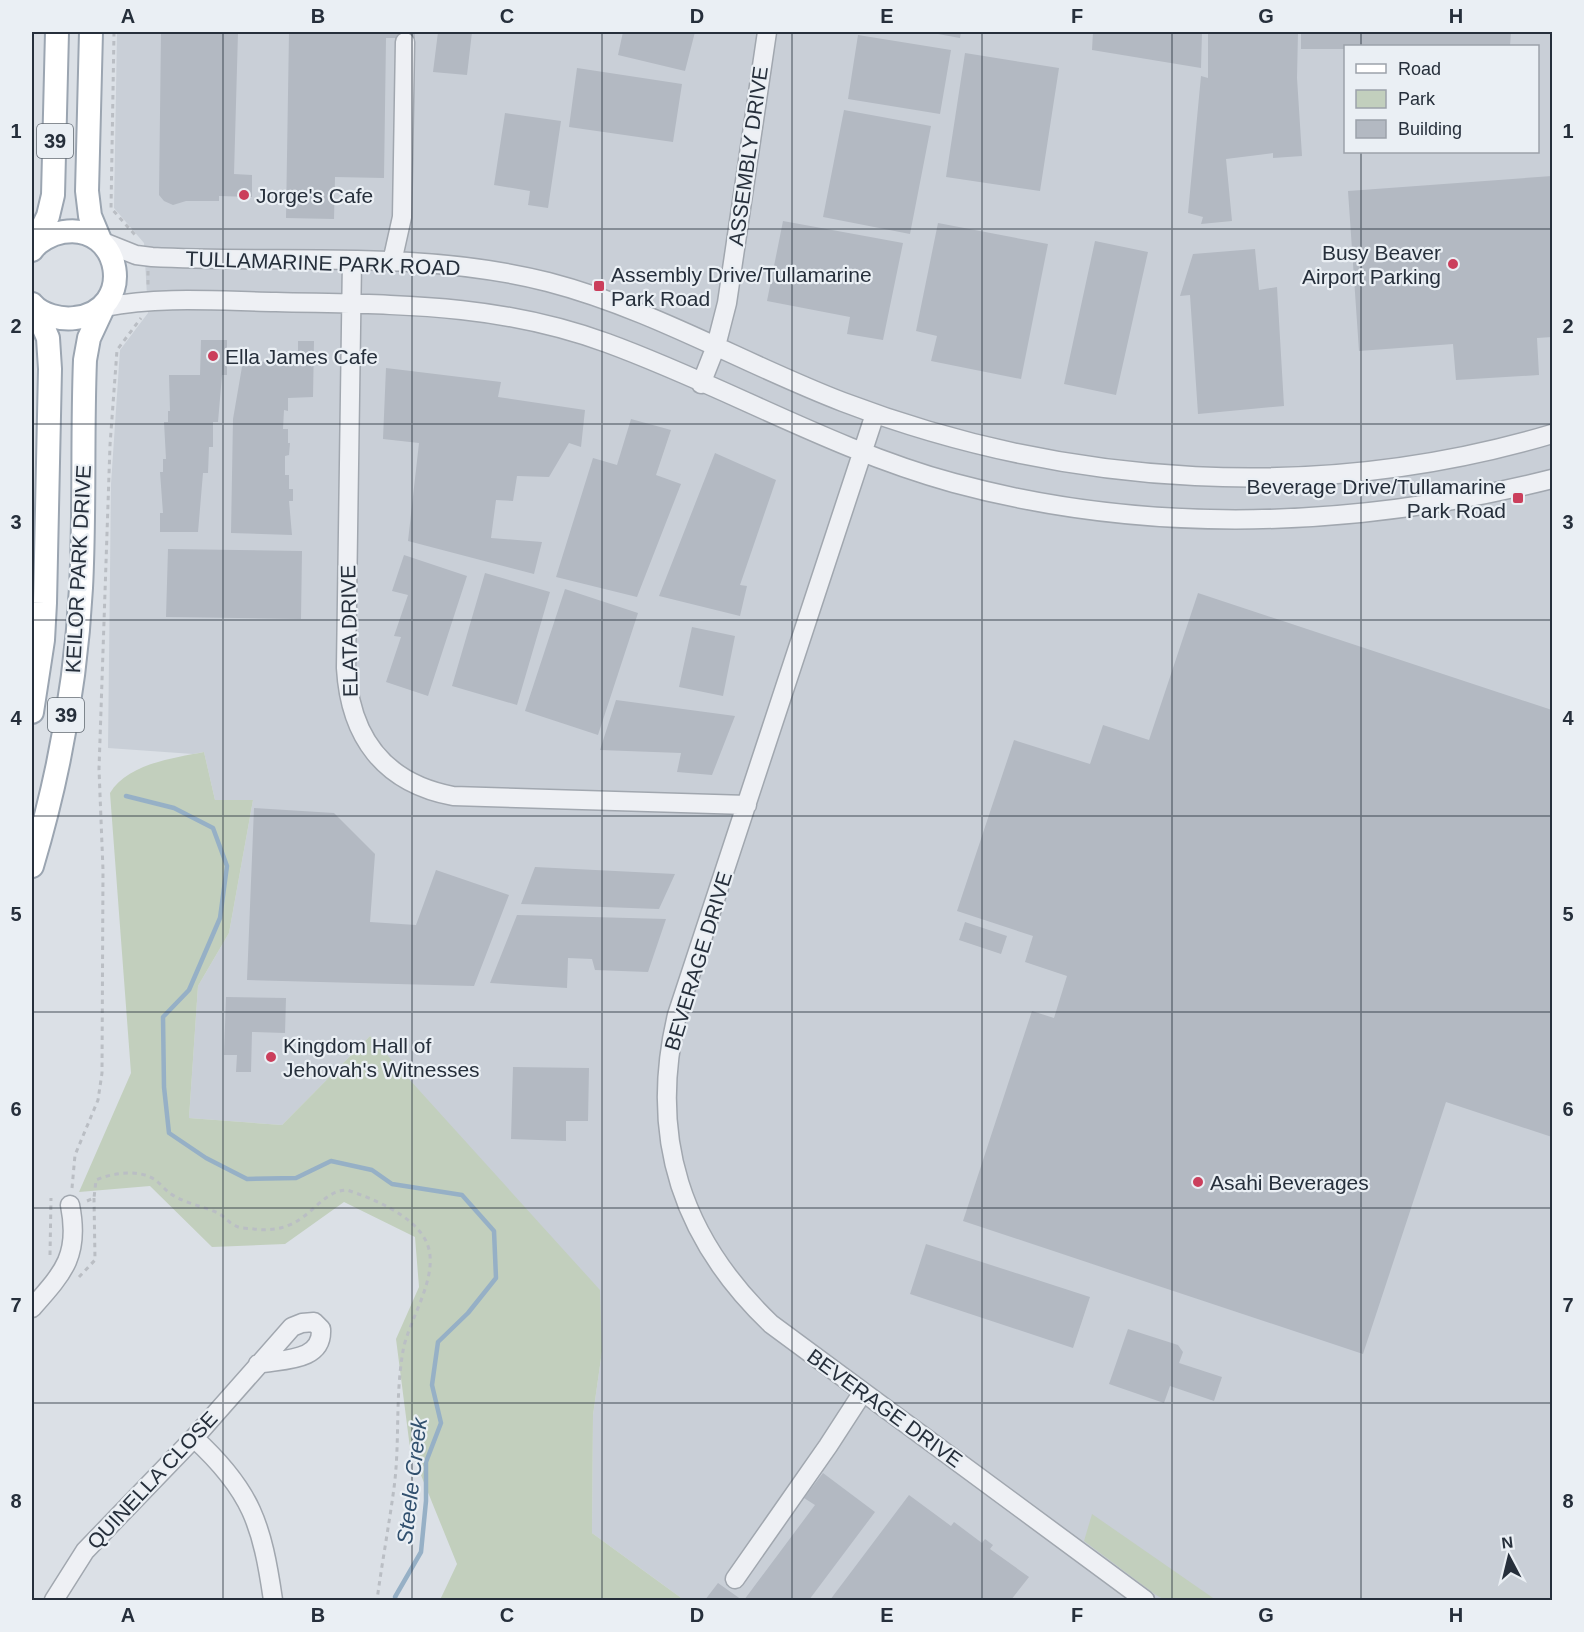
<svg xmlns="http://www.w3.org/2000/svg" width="1584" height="1632" viewBox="0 0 1584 1632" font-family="Helvetica,sans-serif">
  <rect width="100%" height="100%" fill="#dbe0e6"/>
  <path fill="#c9cfd7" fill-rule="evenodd" d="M117,32H1552V1600H684L592,1533L593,1415L602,1351L370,1036L282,1125L189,1118L198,986L229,933L253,800H215L204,752L193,754L108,748L111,484L120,350L148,313L144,243L114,208ZM1346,46H1538V152H1346Z"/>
  <path fill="#c2cfbd" d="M204,752L215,800H253L229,933L198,986L189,1118L282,1125L370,1036L600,1290L602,1351L593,1415L592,1533L684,1600H440L457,1564L410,1448L396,1339L419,1287L415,1237L344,1202L285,1244L212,1247L150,1186L79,1192L131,1073L110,793C127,764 173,758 204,752Z
    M1092,1514L1216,1600H1165L1156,1595L1084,1541Z"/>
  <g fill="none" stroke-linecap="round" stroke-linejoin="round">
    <path stroke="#96b0c6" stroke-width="4.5" d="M126,796L174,808L213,828L227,866L220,918L189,990L163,1017L164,1087L169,1133L206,1158L247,1179L296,1178L331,1161L372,1170L392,1184L462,1195L494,1231L496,1278L468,1313L438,1342L432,1385L441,1423L426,1462V1501L421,1552L395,1597L396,1600"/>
  </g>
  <path fill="#b3b9c2" d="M161,32H238L234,174L252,175V197L219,196V201H186L173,205L164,201L159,195Z
    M289,32H415V38H386L384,178L335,177L334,219L286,218Z
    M438,32H472L467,75L433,72Z
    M623,32H695L685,71L618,55Z
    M927,32H961L960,38Z
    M1093,32H1202L1201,68L1092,50Z
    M1208,32H1298L1297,78L1302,156L1273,158V153L1226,159L1232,221L1201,224L1203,217L1188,213L1201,76L1208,78Z
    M1301,32H1511L1510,46H1346V49H1301Z
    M858,35L951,50L940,114L848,99Z
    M965,53L1059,68L1040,191L946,177Z
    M577,68L682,84L673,142L569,127Z
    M844,110L931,126L910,234L823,217Z
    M505,113L561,121L548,208L528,205L530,191L494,185Z
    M1552,176V337L1537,338L1539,375L1456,380L1453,344L1359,351L1348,191Z
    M783,221L903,243L883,340L847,334L850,317L767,301Z
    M938,223L1048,244L1021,379L931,361L937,336L916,331Z
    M1095,241L1148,252L1116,395L1064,384Z
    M1255,249L1259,290L1277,287L1284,406L1198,414L1190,295L1180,296L1193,254Z
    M201,340H227V375H222L218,422H213V447H209L208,473H203L198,532H160V513H163L160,472H163V459H166L164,422H168V411H170L169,375H200Z
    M298,341H314L313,397L288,398V411L284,410L283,429H288V443H290L289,455L285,456V475H289V489H293V501H289L292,535L231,533L233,419L243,361L298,363Z
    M386,368L501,382L498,397L585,410L581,447L569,443L549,477L517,476L513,501L496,500L491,538L542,542L534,574L408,541L419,443L383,439Z
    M631,419L671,430L656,475L681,484L637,597L556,577L593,458L617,465Z
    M715,453L776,480L740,585L747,586L740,616L659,596Z
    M168,549L302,551L301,619L166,617Z
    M404,555L467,576L428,696L386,682L401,637L394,636L408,595L392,591Z
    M485,573L550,592L517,705L452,686Z
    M565,589L638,613L598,735L525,711Z
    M1198,593L1552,710V1137L1446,1102L1363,1354L963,1221L1032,1011L1054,1018L1067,976L1025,962L1033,936L957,911L1014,740L1090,764L1103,725L1149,740Z
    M692,627L735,636L723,696L679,687Z
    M616,700L735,716L712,775L677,772L681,753L600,750Z
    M254,808L334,813L375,854L370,922L416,925L436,870L509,895L474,986L247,980Z
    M535,867L675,874L659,909L521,904Z
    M517,915L666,919L648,972L595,970L592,959L568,958L567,988L490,983Z
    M965,922L1007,936L1001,954L959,940Z
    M226,997L286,998L285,1033L252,1032L251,1072H236L237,1055H224Z
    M513,1067L589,1068L588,1121H566V1141L511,1139Z
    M926,1244L1090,1297L1073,1348L910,1294Z
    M1128,1329L1178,1345L1183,1352L1179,1363L1222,1377L1214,1401L1170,1386L1164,1403L1109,1384Z
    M823,1473L875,1512L809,1600H744L815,1505L804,1498Z
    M909,1495L951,1526L954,1522L982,1543L985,1539L993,1545L990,1549L1029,1577L1011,1600H830Z
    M718,1583L742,1600H705Z"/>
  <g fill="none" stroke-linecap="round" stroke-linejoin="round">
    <g stroke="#a1a7af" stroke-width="21">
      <path id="minor" d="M101,241L136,255L152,257C284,264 419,249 548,282C652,309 744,364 843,402C1069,488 1320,503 1552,434
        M352,260L346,668C350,737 384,783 453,796L747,805
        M392,262L402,217L405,42
        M105,307C161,296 218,301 276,302C394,305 494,302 607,343C725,386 833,450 954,483C1150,536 1357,528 1552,479
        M701,384L716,346L727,303L767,32
        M875,414L677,1015C648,1137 681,1238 771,1324L1145,1600
        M32,1308C64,1272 80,1255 70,1205
        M194,1438C252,1491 262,1525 273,1600
        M735,1579L828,1446L863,1392
        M54,1600L85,1551L194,1438L292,1327L302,1323L314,1322L321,1329C323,1362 282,1359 258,1364"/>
    </g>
    <g stroke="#9ba5b1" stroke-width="26">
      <path id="major" d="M91,32L87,191L90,216L100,240
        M33,247L48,216L53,195L57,32
        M32,250C38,241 51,234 63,232C122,222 137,311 75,318C61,320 41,315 32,304
        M32,712L43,640L45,603L50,369L48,338L35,308
        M32,866C59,776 76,682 81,588C85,512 82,436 85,360L89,338L103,308"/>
    </g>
    <path stroke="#babec4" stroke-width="3" stroke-dasharray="4.5 4.5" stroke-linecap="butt" d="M114,32L111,208L136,236
      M148,271V286
      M72,1188L75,1155L98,1100L102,1073L103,870L99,769L110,445L117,350L141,318
      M87,1201L94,1198L96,1180C112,1173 138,1169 154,1179C160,1183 165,1190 171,1194C186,1204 203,1206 218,1213C224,1216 230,1224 236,1226C241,1229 249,1228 254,1229C308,1236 315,1191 347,1190C374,1199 413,1215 426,1241C442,1274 408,1320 403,1351C395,1396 400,1443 394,1488C389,1525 382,1563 377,1600
      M50,1255L51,1198
      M79,1277L95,1260L94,1198"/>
    <use href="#minor" stroke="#eef0f4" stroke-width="18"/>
    <use href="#major" stroke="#fff" stroke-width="22"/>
  </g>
  <path fill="none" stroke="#262f3b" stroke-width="1.5" stroke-opacity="0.55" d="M223,32V1600M412,32V1600M602,32V1600M792,32V1600M982,32V1600M1172,32V1600M1361,32V46M1361,152V1600M32,229H1552M32,424H1552M32,620H1552M32,816H1552M32,1012H1552M32,1208H1552M32,1403H1552"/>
  <g fill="#cb3f5c" stroke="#eaeff4" stroke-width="2">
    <circle cx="244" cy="195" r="6"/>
    <circle cx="1453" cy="264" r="6"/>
    <rect x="593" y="280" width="12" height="12" rx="3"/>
    <circle cx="213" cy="356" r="6"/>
    <rect x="1512" y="492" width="12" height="12" rx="3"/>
    <circle cx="271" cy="1057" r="6"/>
    <circle cx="1198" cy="1182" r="6"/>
  </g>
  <g text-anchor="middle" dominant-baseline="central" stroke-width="4.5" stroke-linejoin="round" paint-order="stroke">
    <g fill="#eaeff4" stroke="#616972" stroke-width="1.5">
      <rect x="37" y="124" width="36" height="34" rx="4.5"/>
      <rect x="48" y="698" width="36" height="34" rx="4.5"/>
    </g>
    <g font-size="20" font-weight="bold" fill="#262f3b">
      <text x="55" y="141">39</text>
      <text x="66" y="715">39</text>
    </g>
    <g font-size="21" fill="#262f3b" stroke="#eaeff4">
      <text transform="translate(748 156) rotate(-82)">ASSEMBLY DRIVE</text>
      <text transform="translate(323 263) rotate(2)">TULLAMARINE PARK ROAD</text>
      <text transform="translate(78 569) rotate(-87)">KEILOR PARK DRIVE</text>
      <text transform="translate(349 631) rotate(-91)">ELATA DRIVE</text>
      <text transform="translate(698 961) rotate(-73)">BEVERAGE DRIVE</text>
      <text transform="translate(885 1408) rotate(36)">BEVERAGE DRIVE</text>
      <text transform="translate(152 1480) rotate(-47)">QUINELLA CLOSE</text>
    </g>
    <g font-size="21" fill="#262f3b" stroke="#eaeff4" text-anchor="start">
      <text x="256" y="195">Jorge's Cafe</text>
      <text x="1441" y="252" text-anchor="end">Busy Beaver<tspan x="1441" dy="24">Airport Parking</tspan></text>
      <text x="611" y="274">Assembly Drive/Tullamarine<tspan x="611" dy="24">Park Road</tspan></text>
      <text x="225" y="356">Ella James Cafe</text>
      <text x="1506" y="486" text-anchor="end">Beverage Drive/Tullamarine<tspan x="1506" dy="24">Park Road</tspan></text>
      <text x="283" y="1045">Kingdom Hall of<tspan x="283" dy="24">Jehovah's Witnesses</tspan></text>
      <text x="1210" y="1182">Asahi Beverages</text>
    </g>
    <g font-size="22" font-style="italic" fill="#31506e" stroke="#eaeff4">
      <text transform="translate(412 1481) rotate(-83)">Steele Creek</text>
    </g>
  </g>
  <rect width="1584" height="1632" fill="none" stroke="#eaeff4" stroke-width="66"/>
  <rect x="1344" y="45" width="195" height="108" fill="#eaeff4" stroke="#9ca2aa" stroke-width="1.5"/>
  <rect x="1356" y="64" width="30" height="9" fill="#ffffff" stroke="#9ca2aa" stroke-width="1.5"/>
  <text x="1398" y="75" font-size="18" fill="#262f3b">Road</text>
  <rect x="1356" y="90" width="30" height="18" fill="#c2cfbd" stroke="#9ca2aa" stroke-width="1.5"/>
  <text x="1398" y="105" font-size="18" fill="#262f3b">Park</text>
  <rect x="1356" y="120" width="30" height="18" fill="#b3b9c2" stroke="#9ca2aa" stroke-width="1.5"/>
  <text x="1398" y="135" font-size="18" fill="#262f3b">Building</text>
  <g transform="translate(1509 1557) rotate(353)" stroke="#eaeff4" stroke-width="4.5" paint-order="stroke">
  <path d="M0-4.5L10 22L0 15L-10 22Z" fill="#262f3b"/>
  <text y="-9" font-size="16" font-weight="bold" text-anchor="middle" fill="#262f3b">N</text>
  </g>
  <rect x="33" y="33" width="1518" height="1566" fill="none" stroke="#262f3b" stroke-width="2"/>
  <g font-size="20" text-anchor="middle" font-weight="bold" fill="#262f3b">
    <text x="128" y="23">A</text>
    <text x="318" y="23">B</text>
    <text x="507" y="23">C</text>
    <text x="697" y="23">D</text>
    <text x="887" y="23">E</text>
    <text x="1077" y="23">F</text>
    <text x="1266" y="23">G</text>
    <text x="1456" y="23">H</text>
    <text x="16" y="138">1</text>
    <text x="1568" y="138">1</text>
    <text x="16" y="333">2</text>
    <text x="1568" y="333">2</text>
    <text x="16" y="529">3</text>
    <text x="1568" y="529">3</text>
    <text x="16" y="725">4</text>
    <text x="1568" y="725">4</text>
    <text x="16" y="921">5</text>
    <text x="1568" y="921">5</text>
    <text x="16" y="1116">6</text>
    <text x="1568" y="1116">6</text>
    <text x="16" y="1312">7</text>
    <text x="1568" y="1312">7</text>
    <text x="16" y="1508">8</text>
    <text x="1568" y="1508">8</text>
    <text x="128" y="1622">A</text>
    <text x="318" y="1622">B</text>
    <text x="507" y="1622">C</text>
    <text x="697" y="1622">D</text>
    <text x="887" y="1622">E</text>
    <text x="1077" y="1622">F</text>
    <text x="1266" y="1622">G</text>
    <text x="1456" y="1622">H</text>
  </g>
</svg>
